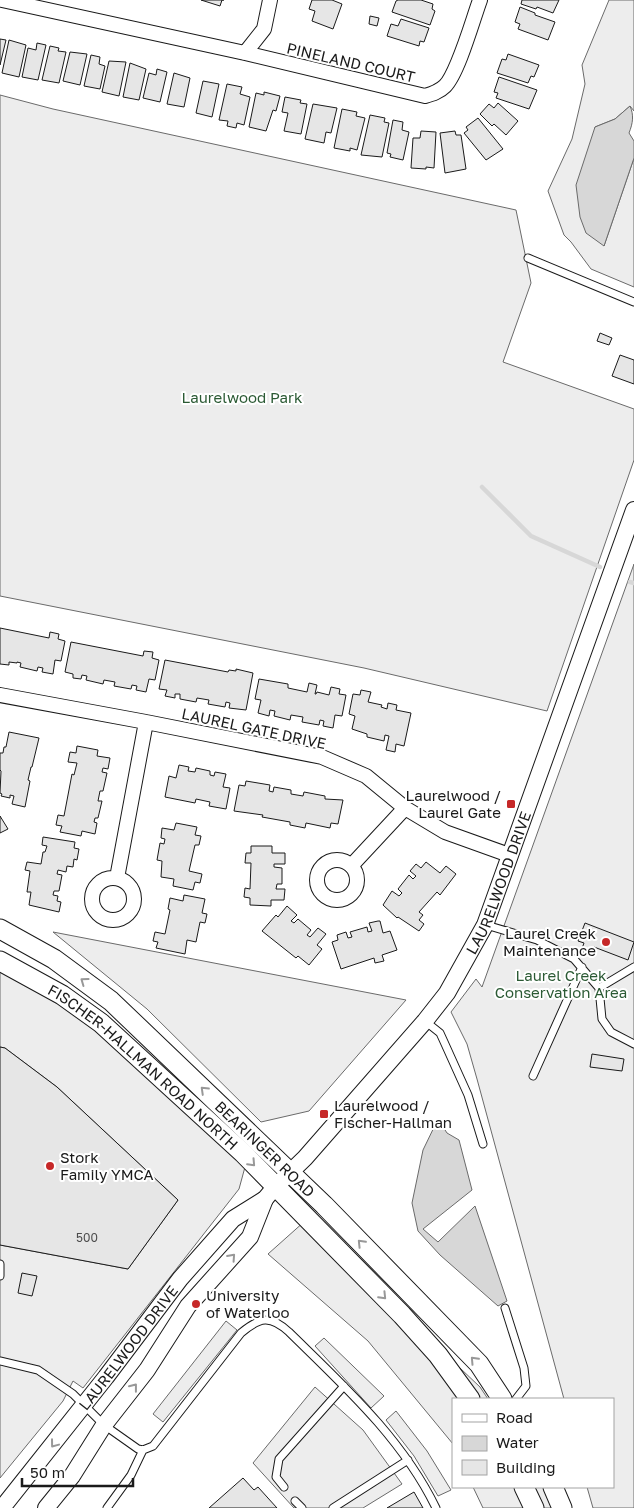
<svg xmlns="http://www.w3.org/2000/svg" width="634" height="1508" viewBox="0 0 634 1508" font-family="'Golos Text',sans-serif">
  <rect width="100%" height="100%" fill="#fff"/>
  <path fill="#ededed" stroke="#6a6a6a" d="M609,0H634V111L630,106L615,119L595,127L604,246L634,158V287L591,269L571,242L564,235L548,191L572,139L585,84L582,65Z
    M0,95L53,109L516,210L531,283L503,362L634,409V460L547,711L364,668L0,596Z
    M634,564V1508H593L587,1487H613V1399H564L477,1079L467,1044L451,1012L476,979L482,987Z
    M53,932L406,1000L309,1111L261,1122L147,1009Z
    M0,961L91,1018L245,1167L239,1189L83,1388L73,1381L63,1401L0,1478V1245L128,1269L178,1200L57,1087L5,1048L0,1047Z
    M305,1221L480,1387L488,1399H453V1444L368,1341L268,1254Z
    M226,1321L237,1330L163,1422L153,1414Z
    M324,1338L384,1396L371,1408L315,1346Z
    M315,1387L363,1430L402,1484L363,1508H294L253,1463Z
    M396,1411L427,1451L451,1490L438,1496L414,1456L386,1420Z
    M473,1487H543L552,1508H483Z"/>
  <path fill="#d7d7d7" stroke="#6a6a6a" d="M630,106C634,115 633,123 629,133L634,141V158L604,246L586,233L580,217L576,185L595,127L615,119Z
    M438,1119L447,1133L459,1140L472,1190L423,1229L438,1242L475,1206L507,1301L498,1306L440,1255L418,1231L412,1203L423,1150Z"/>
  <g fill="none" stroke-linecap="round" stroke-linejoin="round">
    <path stroke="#d7d7d7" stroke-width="4.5" d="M482,487L531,536L600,567
      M630,582L634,583"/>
  </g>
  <path fill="#e6e6e6" stroke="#1a1a1a" d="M201,0H224H222L220,6Z
    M312,0H332L342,4L333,29L312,21L315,11L309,9Z
    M398,0H421L433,4L432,9L435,11L430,25L392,12L396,1Z
    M522,0H559L553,13L537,7L536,9L521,4Z
    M520,7L535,13V15L555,22L548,40L518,29L520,24L515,22Z
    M370,16L379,18L377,26L369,24Z
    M401,19L429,28L424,42L420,41L419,46L387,36L391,24L398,26Z
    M0,39L6,40L0,65Z
    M9,40L26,45L19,77L2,73Z
    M37,43L46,45L38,80L22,77L28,48L36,50Z
    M50,46L59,48L58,51L66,52L59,83L42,80Z
    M70,52L87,54L80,85L63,81Z
    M508,54L539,65L534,77L531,76L528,83L497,73L502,59L506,60Z
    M91,55L100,57L99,64L105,66L100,89L84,86Z
    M109,61L126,62L119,96L102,92Z
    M130,63L146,69L139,100L123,97Z
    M157,69L167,72L160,102L143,98L149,73L156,75Z
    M174,73L190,78L184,107L167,104Z
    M499,77L537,90L529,109L496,98L498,93L494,92Z
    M203,81L219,84L212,117L196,113Z
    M227,84L242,87L240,94L250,97L244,125L237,123L236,128L227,126L228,121L219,120Z
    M264,92L280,96L276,111L273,110L266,131L249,127L256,93L264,95Z
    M285,97L301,100L300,103L307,104L301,134L284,131L288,113L282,112Z
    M498,103L518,121L506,135L494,124L492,126L480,114L489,104L494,108Z
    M313,104L337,108L331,133L326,132L324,143L305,139Z
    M342,109L357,112L356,116L365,118L357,150L350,148V151L334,148Z
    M370,115L385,118L384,122L389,123L382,157L361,155Z
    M478,118L503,149L486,160L464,133L468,130L466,127Z
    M393,120L403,122L402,130L409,132L403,160L390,157L391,154L387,153Z
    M421,131L436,132L434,168L426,167V169L411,168L413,138H420Z
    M455,131L456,135H461L466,169L445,173L440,133Z
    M600,333L612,338L609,345L597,341Z
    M620,355L634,360V384L612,376Z
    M0,628L49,638L50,632L59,634L58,639L65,641L61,661L55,660L53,674L42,672L43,668L38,667L37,671L20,667L21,663L17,662V663L9,662V665L0,664Z
    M71,642L143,656L144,651L153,652L152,658L159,660L155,680L149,679L146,692L136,690L137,686L132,685L131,689L114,686L115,682L104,680L103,684L86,680L87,676L82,675L81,679L73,678V674L65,672Z
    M165,660L228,672L229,670L236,671V669L253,673L246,710L229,708L230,703L226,702L225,707L208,704L209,700L197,698L196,702L180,699V694H175V698L165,696L167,690L159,689Z
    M259,679L288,684V688L307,692L309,683L317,685L315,694H316L317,692L329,695L331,687L340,689L339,694L346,695L342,716L335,715L333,728L323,726L324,721L320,720L319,725L302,722L303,717L291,715L290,720L274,716L275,711L270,710L269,716L258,713L261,700L255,699Z
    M361,690L371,692L368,702L382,705L381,707L387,709L388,703L397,705L396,710L411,713L404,746L396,744L395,752L386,750L389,736L385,735L384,741L367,737V734L352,729L355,716L349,714L353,694L360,695Z
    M9,732L39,738L32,767H31L28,780L30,781L25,807L12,804L14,796L10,795V798L1,796L2,794L0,793L1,771L0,770V753H3L4,747H6Z
    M77,746L98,750L97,756L110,758L108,769L103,768L102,772L107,773L103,791H100L98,801H102L98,818H95L94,822L97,823L95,834L82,831L81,836L60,832L62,826L56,825L58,815L64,816L72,774L74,775L77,763L68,762L70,752L76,753Z
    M179,765L189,767L188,771L195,772L196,768L210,771V775L214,776L215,772L226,774L223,787L230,788L226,809L209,806L210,802L196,799L195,803L165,797L169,776L176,778Z
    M246,781L270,785L269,791L273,792L274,787L291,790V794L303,796L304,792L325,796V799L343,800L338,824L331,823L330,828L306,823L305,828L290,825V822L262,817L263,815L234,811L239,785L245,786Z
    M0,816L8,829L0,833Z
    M176,823L197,827L195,835L201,836L199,845H195L189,871L202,874L200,883L195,882L193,890L173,886L174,879L161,877L162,861L157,860L160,843L164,844L165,839L161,838L162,828L174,830Z
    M43,837L75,842L74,848L79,849L77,860L74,859L73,867L67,866L66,872L58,870L57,874L62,875L59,891H54L53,895L58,896L57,901L61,902L59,912L29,905L31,892H27L30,871L25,870L27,862L41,864L43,852H45L47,846L42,845Z
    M251,846H272V853H285V864H274V867L282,868V884H277L276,889H285L284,900H271V906L250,905V898L244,897L245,888L250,889L251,863H245L246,853H251Z
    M426,862L440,873L446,866L456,874L440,895L437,892L419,912L423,915L419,920L424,924L419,931L398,917L397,918L383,905L392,891L399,896L402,893L398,889L409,875L413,879L416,876L410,871L416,864L421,868Z
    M184,895L205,899L202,913L207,914L205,923L200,922L196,942L187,940L185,954L156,948L158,942L153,941L155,932L165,934L170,910L168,909L170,898L183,901Z
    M287,906L297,915L291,921L294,923L298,919L311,930L307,935L310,937L318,928L326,934L317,945L322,949L309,965L298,956L296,958L262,931L276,915L278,917Z
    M378,921H380L383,933L390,931L397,950L382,955L384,961L375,963L374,958L341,969L332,942L338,940L337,935L346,932L348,938L352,937L350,932L367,927L368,932L372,931L369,923Z
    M585,923L634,942L628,960L594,947L591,955L581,951L584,943L578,941Z
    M0,1047L5,1048L57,1087L178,1200L128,1269L0,1245Z
    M592,1054L624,1059L622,1071L590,1067Z
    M22,1273L37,1276L32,1296L18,1293Z
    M243,1478L254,1490L258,1487L277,1508H209Z
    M414,1492L423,1508H387Z"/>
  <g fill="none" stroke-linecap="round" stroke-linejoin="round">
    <g stroke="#1a1a1a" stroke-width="9">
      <path id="service" d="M528,258L634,302
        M486,925L537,940L574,959L599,988L602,1019L611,1032L634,1044
        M599,988L634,967
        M425,1021L440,1033L445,1044L468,1095L483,1144
        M533,1076L582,967
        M0,1264V1276
        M505,1308L524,1368L526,1386L516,1399
        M0,1361L38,1370L73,1394L104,1425L138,1449L143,1450L153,1446L241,1333C260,1317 270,1315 289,1332C344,1386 402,1438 436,1508
        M284,1487L276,1477L279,1459L344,1386
        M295,1501L302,1508
        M107,1508L131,1475L143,1450
        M333,1508L408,1460"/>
    </g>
    <g stroke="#1a1a1a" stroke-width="16">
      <path id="minor" d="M2,0L245,53L425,96C432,94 439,92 445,86C458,73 473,19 480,0
        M245,53L264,29L270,0
        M0,695L146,722L322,757L366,776L405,808L445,832L509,855
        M317 880a20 20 0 1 1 40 0a20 20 0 1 1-40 0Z
        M351,866L405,808
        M117,878L146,722
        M92 899a21 21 0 1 1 42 0a21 21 0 1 1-42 0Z"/>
    </g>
    <g stroke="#1a1a1a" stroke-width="18">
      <g id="tertiary">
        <path id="s1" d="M2,1508L106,1377L180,1279L233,1219L265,1199L275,1187L305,1158L425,1021L447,993L485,925L634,510"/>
        <path d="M46,1508L72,1476L104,1425L147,1370L188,1306L250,1237L265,1199"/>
      </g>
    </g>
    <g stroke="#1a1a1a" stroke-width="21">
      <g id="secondary">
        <path id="s2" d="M0,929L54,959L111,1001L324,1205L479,1364L502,1399"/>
        <path id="s3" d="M0,961L62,995L101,1023L243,1153L402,1315L438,1355L470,1399"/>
        <path d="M524,1487L534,1508"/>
        <path d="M553,1487L562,1508"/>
      </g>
    </g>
    <use href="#service" stroke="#fff" stroke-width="7"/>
    <use href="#minor" stroke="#fff" stroke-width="14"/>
    <use href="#tertiary" stroke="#fff" stroke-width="16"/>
    <use href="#secondary" stroke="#fff" stroke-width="19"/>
  </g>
  <defs><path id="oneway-chevron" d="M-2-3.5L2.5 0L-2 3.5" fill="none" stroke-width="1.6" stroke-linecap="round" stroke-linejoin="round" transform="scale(1.25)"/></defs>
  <g stroke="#989898">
    <use href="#oneway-chevron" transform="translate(84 981) rotate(-144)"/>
    <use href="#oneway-chevron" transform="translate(204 1090) rotate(-136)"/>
    <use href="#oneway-chevron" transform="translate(252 1163) rotate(47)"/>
    <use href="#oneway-chevron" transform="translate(361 1243) rotate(-134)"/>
    <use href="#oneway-chevron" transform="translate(232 1257) rotate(-48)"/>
    <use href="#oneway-chevron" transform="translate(383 1296) rotate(46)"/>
    <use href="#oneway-chevron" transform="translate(474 1360) rotate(-133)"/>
    <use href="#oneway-chevron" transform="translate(134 1387) rotate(-52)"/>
    <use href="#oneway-chevron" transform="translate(54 1444) rotate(127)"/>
  </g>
  <g fill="#c62828" stroke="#fff" stroke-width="2">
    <rect x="506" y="799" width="10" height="10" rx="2.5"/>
    <circle cx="606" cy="942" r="5"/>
    <rect x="319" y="1109" width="10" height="10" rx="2.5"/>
    <circle cx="50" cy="1166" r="5"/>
    <circle cx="196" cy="1304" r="5"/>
  </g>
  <g text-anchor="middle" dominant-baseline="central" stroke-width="4" stroke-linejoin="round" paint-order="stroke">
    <g font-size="12" fill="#4d4d4d">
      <text x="87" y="1237">500</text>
    </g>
    <g font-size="15" fill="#1a1a1a" stroke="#fff">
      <text transform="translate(351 62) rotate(13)">PINELAND COURT</text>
      <text transform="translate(254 728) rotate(12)">LAUREL GATE DRIVE</text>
      <text stroke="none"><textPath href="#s1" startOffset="805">LAURELWOOD DRIVE</textPath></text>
      <text stroke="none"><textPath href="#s3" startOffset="179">FISCHER-HALLMAN ROAD NORTH</textPath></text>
      <text stroke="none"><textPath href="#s2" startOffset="346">BEARINGER ROAD</textPath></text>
      <text stroke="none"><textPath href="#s1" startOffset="204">LAURELWOOD DRIVE</textPath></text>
    </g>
    <g font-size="15" fill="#2b5a34" stroke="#fff">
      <text x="242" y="397">Laurelwood Park</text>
      <text x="561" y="975">Laurel Creek<tspan x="561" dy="17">Conservation Area</tspan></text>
    </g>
    <g font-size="15" fill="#1a1a1a" stroke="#fff" text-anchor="start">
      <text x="501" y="795" text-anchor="end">Laurelwood /<tspan x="501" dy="17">Laurel Gate</tspan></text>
      <text x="596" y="933" text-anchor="end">Laurel Creek<tspan x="596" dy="17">Maintenance</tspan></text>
      <text x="334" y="1105">Laurelwood /<tspan x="334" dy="17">Fischer-Hallman</tspan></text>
      <text x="60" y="1157">Stork<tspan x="60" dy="17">Family YMCA</tspan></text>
      <text x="206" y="1295">University<tspan x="206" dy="17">of Waterloo</tspan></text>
    </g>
  </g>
  <rect x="452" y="1398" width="162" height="90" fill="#ffffff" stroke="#a3a3a3"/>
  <rect x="462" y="1414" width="25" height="8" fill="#ffffff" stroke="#a3a3a3"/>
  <text x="496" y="1423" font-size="15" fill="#1a1a1a">Road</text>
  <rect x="462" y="1436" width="25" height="15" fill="#d7d7d7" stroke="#a3a3a3"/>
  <text x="496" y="1448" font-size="15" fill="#1a1a1a">Water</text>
  <rect x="462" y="1460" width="25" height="15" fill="#e6e6e6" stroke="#a3a3a3"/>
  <text x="496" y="1473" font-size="15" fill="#1a1a1a">Building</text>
  <path d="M22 1478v8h111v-8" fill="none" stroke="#1a1a1a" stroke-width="2.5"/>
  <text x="30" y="1478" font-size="15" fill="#1a1a1a" stroke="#ffffff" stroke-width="4" paint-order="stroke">50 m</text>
</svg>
